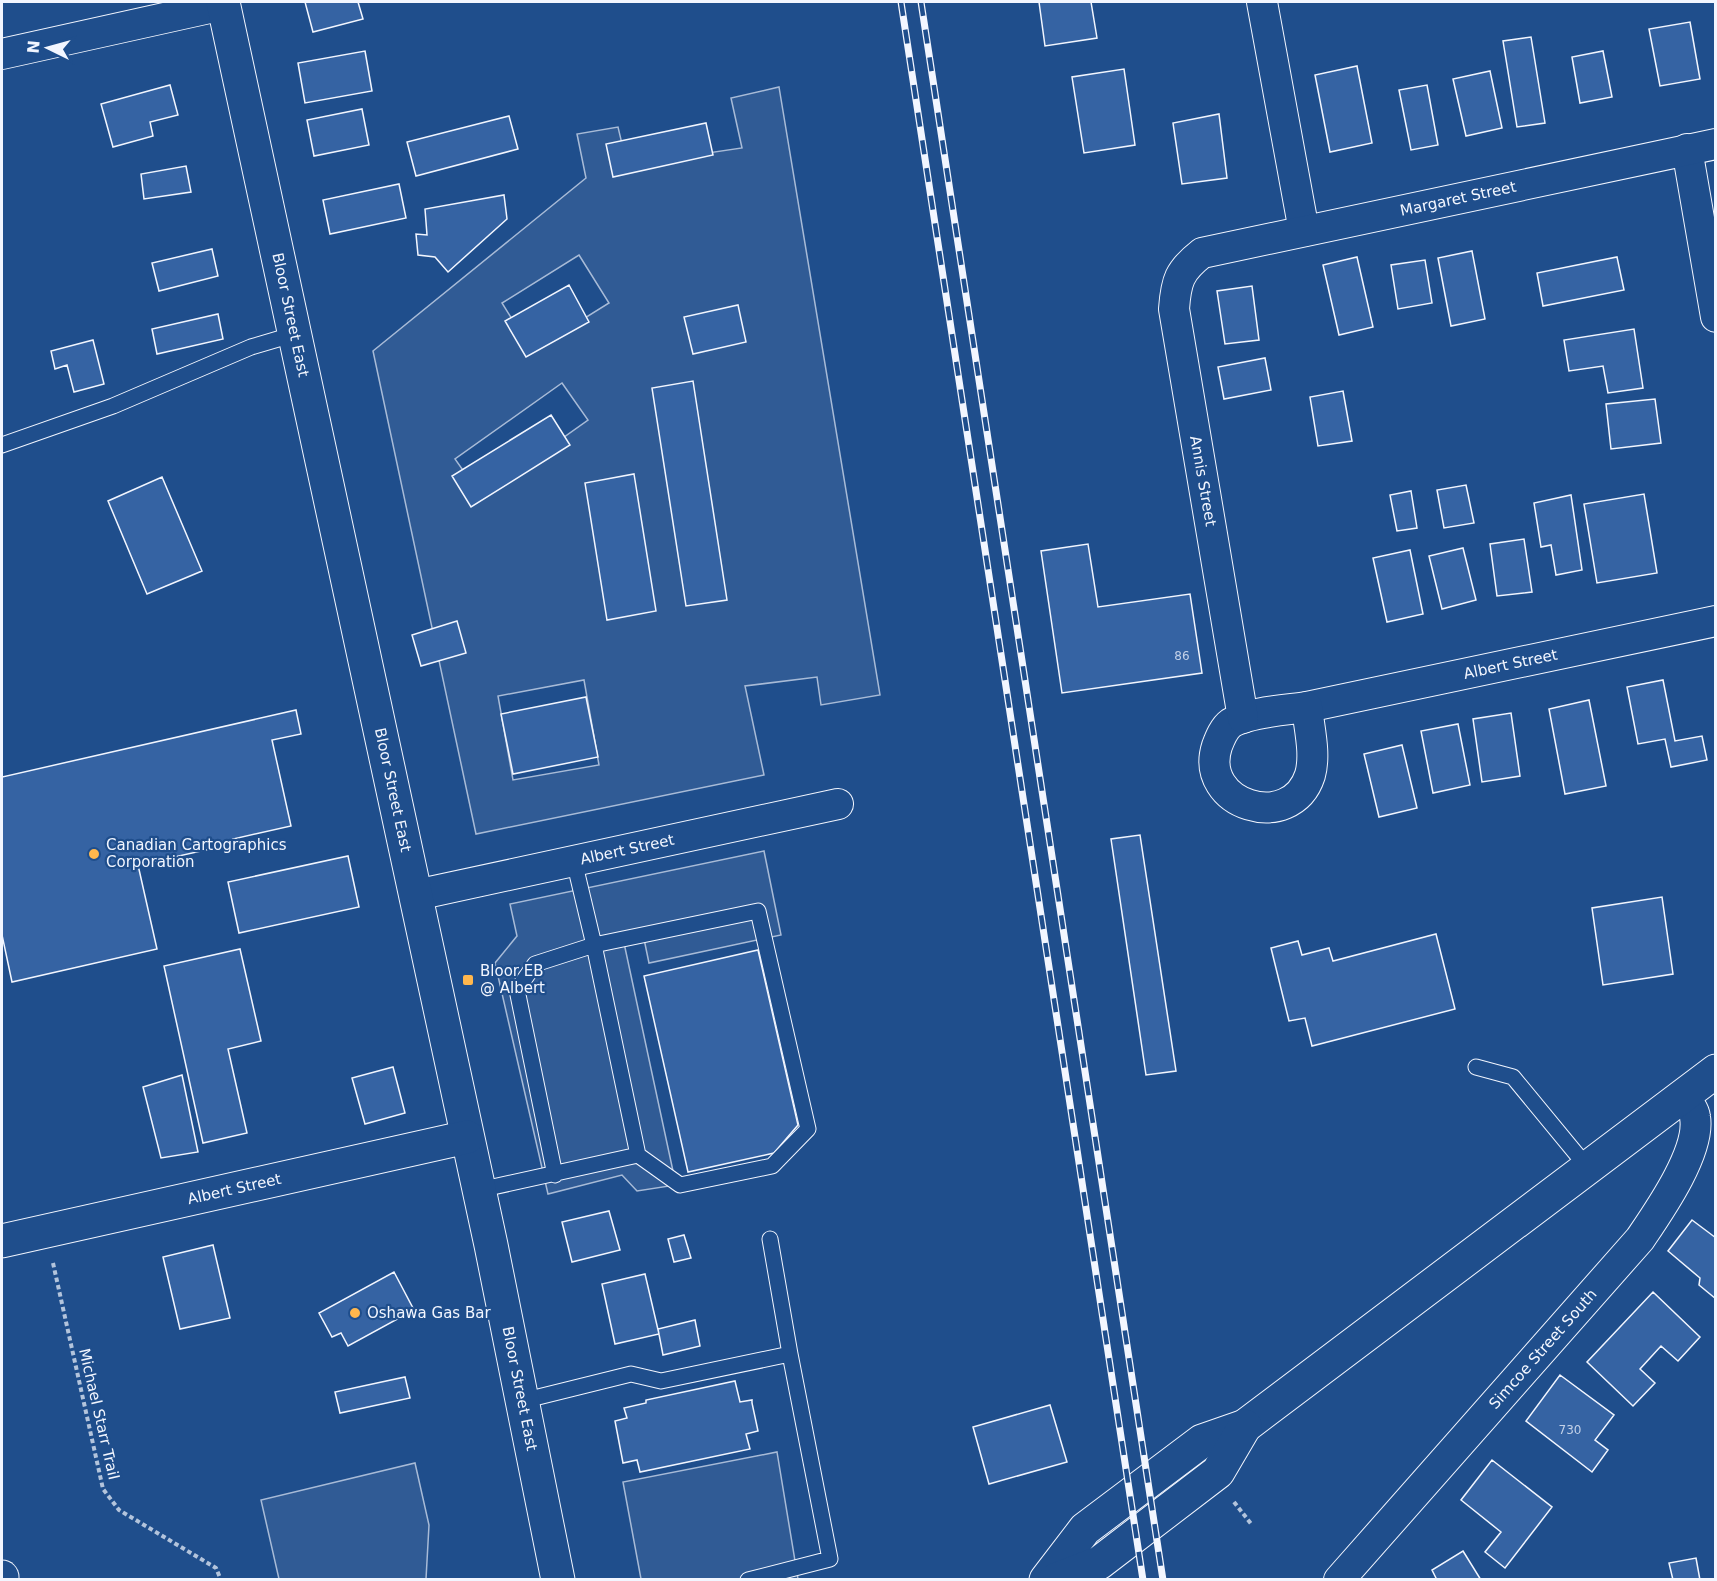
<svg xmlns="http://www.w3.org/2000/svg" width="1717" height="1581" viewBox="0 0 1717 1581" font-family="'DejaVu Sans',sans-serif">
  <rect width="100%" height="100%" fill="#1f4e8c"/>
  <path fill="#305b95" stroke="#a8bbd7" stroke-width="1.5" fill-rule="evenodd" d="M779,87L880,695L821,705L817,677L745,686L764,775L476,834L373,351L586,178L577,134L618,127L627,165L742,148L731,98ZM579,255L609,303L532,351L502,303ZM562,383L588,420L481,496L455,459ZM584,680L599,765L513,780L498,696Z
    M764,851L781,935L649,963L644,939L624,943L676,1185L637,1191L622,1175L548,1194L495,963L517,936L510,904Z
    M777,1452L798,1579H641L623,1482Z
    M415,1463L429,1525L426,1579H279L261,1500Z"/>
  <path fill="#3563a3" stroke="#f2f6ff" stroke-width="1.5" d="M305,2H358L363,19L313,32Z
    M1039,2H1091L1097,38L1045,46Z
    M1690,22L1700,79L1660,86L1649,29Z
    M1531,37L1545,123L1517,127L1503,41Z
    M365,51L372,91L305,103L298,63Z
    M1603,51L1612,97L1580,103L1572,57Z
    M1357,66L1372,143L1330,152L1315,75Z
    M1124,69L1135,145L1084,153L1072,77Z
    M1490,71L1502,128L1466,136L1453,79Z
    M170,85L178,115L150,122L153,136L113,147L101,104Z
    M1427,85L1438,145L1411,150L1399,90Z
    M362,109L369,145L314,156L307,120Z
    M1219,114L1227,178L1182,184L1173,123Z
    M509,116L518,149L416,176L407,142Z
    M706,123L713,155L613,177L606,144Z
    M186,166L191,192L144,199L141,174Z
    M399,184L406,218L330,234L323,200Z
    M504,195L507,219L448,272L435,257L418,255L416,234L427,235L425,209Z
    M212,249L218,276L159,291L152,263Z
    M1472,251L1485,319L1451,326L1438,258Z
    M1357,257L1373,327L1339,335L1323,265Z
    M1617,257L1624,290L1543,306L1537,273Z
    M1425,260L1432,303L1398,309L1391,265Z
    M569,285L589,322L526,357L505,321Z
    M1252,286L1259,340L1225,344L1217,291Z
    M738,305L746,342L693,354L684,317Z
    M218,314L223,339L157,354L152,329Z
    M1634,329L1643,388L1608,393L1603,366L1569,371L1564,340Z
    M93,340L104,384L74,392L67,365L55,369L51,351Z
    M1265,358L1271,390L1224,399L1218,367Z
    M693,381L727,600L686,606L652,388Z
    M1343,391L1352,441L1318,446L1310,397Z
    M1655,399L1661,443L1611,449L1606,404Z
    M551,415L570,445L471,507L452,476Z
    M634,474L656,611L607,620L585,483Z
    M162,477L202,571L147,594L108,501Z
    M1466,485L1474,523L1444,528L1437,490Z
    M1411,491L1417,528L1397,531L1390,495Z
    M1644,494L1657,573L1597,583L1584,504Z
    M1571,495L1582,570L1556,575L1551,545L1541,547L1534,503Z
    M1524,539L1532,592L1497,596L1490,544Z
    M1088,544L1098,607L1190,594L1202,673L1062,693L1041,551Z
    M1463,548L1476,600L1442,609L1429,556Z
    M1410,550L1423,614L1387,622L1373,558Z
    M457,621L466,653L421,666L412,635Z
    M1663,680L1675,741L1702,736L1707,760L1671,767L1665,739L1638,744L1627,687Z
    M586,697L598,757L513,774L501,714Z
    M1589,700L1606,786L1565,794L1549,709Z
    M296,710L301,734L272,740L291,826L233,839V844L138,865L157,949L12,982L2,935V777Z
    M1511,713L1520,776L1482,782L1473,719Z
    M1458,724L1470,785L1433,793L1421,731Z
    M1402,745L1417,808L1379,817L1364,754Z
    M1140,835L1176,1071L1146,1075L1111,839Z
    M348,856L359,907L239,933L228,882Z
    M1662,897L1673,974L1603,985L1592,908Z
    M1436,934L1455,1009L1312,1046L1305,1018L1289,1021L1271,948L1298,941L1302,955L1329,948L1333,961Z
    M240,949L261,1041L228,1049L247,1133L203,1143L164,966Z
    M758,950L798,1125L774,1153L688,1172L644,976Z
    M393,1067L405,1113L365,1124L352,1078Z
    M182,1075L198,1152L161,1158L143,1087Z
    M609,1211L620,1250L572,1262L562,1222Z
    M1692,1220L1716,1238V1299L1699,1285L1700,1278L1668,1251Z
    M684,1235L691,1258L674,1262L668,1239Z
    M213,1245L230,1318L180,1329L163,1257Z
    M394,1272L414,1310L348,1346L341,1333L332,1337L319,1313Z
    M645,1274L659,1334L615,1344L602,1284Z
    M1653,1292L1700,1337L1678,1361L1661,1346L1640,1369L1655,1383L1633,1406L1587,1362Z
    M695,1320L700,1346L663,1355L658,1329Z
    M1560,1375L1614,1415L1595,1440L1608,1450L1592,1472L1526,1421Z
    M405,1377L410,1398L340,1413L335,1392Z
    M735,1381L740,1402L752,1400V1403L758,1431L746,1434L750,1449L640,1472L637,1460L623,1463L615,1421L627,1418L624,1408L646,1403V1400Z
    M1050,1405L1067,1462L989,1484L973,1427Z
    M1492,1460L1552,1507L1505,1568L1485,1552L1501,1532L1461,1500Z
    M1463,1551L1481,1580H1437L1432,1570Z
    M1696,1558L1700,1580H1673L1669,1563Z"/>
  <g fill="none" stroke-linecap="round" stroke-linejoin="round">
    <g stroke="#f2f6ff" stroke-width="17">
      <path id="lane" d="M2,445L113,406L251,347L295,334
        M1476,1067L1513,1077L1588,1168
        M555,1175L517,990L535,964L594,945L758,911L808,1129L772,1166L680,1185L638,1155
        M479,1190L638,1155L594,945L574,861
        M770,1239L790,1354
        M522,1401L631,1374L661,1381L790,1354L830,1559L748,1580"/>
    </g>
    <g stroke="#f2f6ff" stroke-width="32">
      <g id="street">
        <path d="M1262,2L1304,231"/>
        <path d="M2,54L223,5"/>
        <path d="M1687,149L1716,317"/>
        <path id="s1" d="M1307,707L1716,621"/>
        <path d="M1307,707C1309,728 1316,754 1310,775C1291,834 1198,805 1217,746C1220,738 1224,728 1231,723C1248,712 1287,710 1307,707Z"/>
        <path id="s2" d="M1243,718L1174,309C1176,281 1179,271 1202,253L1716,144"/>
        <path id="s3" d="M416,895L838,804"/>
        <path id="s4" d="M1339,1580L1640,1239C1659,1211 1701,1151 1695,1117C1694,1109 1688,1103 1683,1097"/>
      </g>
    </g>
    <g stroke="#f2f6ff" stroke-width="35">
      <g id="secondary">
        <path id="s5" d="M223,2L491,1245L558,1580"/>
        <path id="s6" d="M2,1241L467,1137"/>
        <path d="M1046,1580L1085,1529L1202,1441L1245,1426L1716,1071"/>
        <path d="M1055,1580L1099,1563L1218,1472L1245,1426"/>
      </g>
    </g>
    <g stroke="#f2f6ff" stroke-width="35">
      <path id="highway" d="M2,1577V1580"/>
    </g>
    <path stroke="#b3c4dc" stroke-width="4" stroke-dasharray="4.5 3" stroke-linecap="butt" d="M53,1263L103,1489L119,1510L216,1568L221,1580
      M1234,1502L1252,1525"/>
    <use href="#lane" stroke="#1f4e8c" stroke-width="15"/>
    <use href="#street" stroke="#1f4e8c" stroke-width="30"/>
    <use href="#secondary" stroke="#1f4e8c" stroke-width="33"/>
    <use href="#highway" stroke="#1f4e8c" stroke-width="33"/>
    <g stroke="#f2f6ff" stroke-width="7">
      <path id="rail" d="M901,2L1143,1580
        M921,2L1163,1580"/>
    </g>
    <use href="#rail" stroke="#1f4e8c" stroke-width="4.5" stroke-dasharray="14" stroke-linecap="butt"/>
  </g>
  <g fill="#ffb74d" stroke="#1f4e8c" stroke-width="2">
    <circle cx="94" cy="854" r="6"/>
    <rect x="462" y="974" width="12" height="12" rx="3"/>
    <circle cx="355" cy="1313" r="6"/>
  </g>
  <g text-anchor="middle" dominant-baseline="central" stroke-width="4.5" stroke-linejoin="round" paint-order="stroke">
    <g font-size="12" fill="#c3d1e8">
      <text x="1182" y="656">86</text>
      <text x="1570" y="1430">730</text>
    </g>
    <g font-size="15" fill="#f2f6ff" stroke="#1f4e8c">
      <text stroke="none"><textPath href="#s2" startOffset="742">Margaret Street</textPath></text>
      <text stroke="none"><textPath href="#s5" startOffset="320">Bloor Street East</textPath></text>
      <text transform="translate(1203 481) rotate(80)">Annis Street</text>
      <text stroke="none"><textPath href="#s1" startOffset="208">Albert Street</textPath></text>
      <text stroke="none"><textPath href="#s5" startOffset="806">Bloor Street East</textPath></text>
      <text stroke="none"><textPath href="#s3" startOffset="216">Albert Street</textPath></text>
      <text stroke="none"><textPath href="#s6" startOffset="238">Albert Street</textPath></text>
      <text stroke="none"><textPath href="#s4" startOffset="308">Simcoe Street South</textPath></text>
      <text stroke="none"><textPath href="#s5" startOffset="1418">Bloor Street East</textPath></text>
      <text transform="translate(99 1414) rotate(77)">Michael Starr Trail</text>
    </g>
    <g font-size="15" fill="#f2f6ff" stroke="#1f4e8c" text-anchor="start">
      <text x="106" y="845">Canadian Cartographics<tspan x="106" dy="17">Corporation</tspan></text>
      <text x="480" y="971">Bloor EB<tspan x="480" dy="17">@ Albert</tspan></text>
      <text x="367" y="1313">Oshawa Gas Bar</text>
    </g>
  </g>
  <rect width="1717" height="1581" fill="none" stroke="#f2f6ff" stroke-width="6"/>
  <g transform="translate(48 48) rotate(275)" stroke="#1f4e8c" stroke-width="4.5" paint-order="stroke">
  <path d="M0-4.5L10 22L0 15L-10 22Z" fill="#f2f6ff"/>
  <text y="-9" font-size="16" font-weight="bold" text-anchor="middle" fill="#f2f6ff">N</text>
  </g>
</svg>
